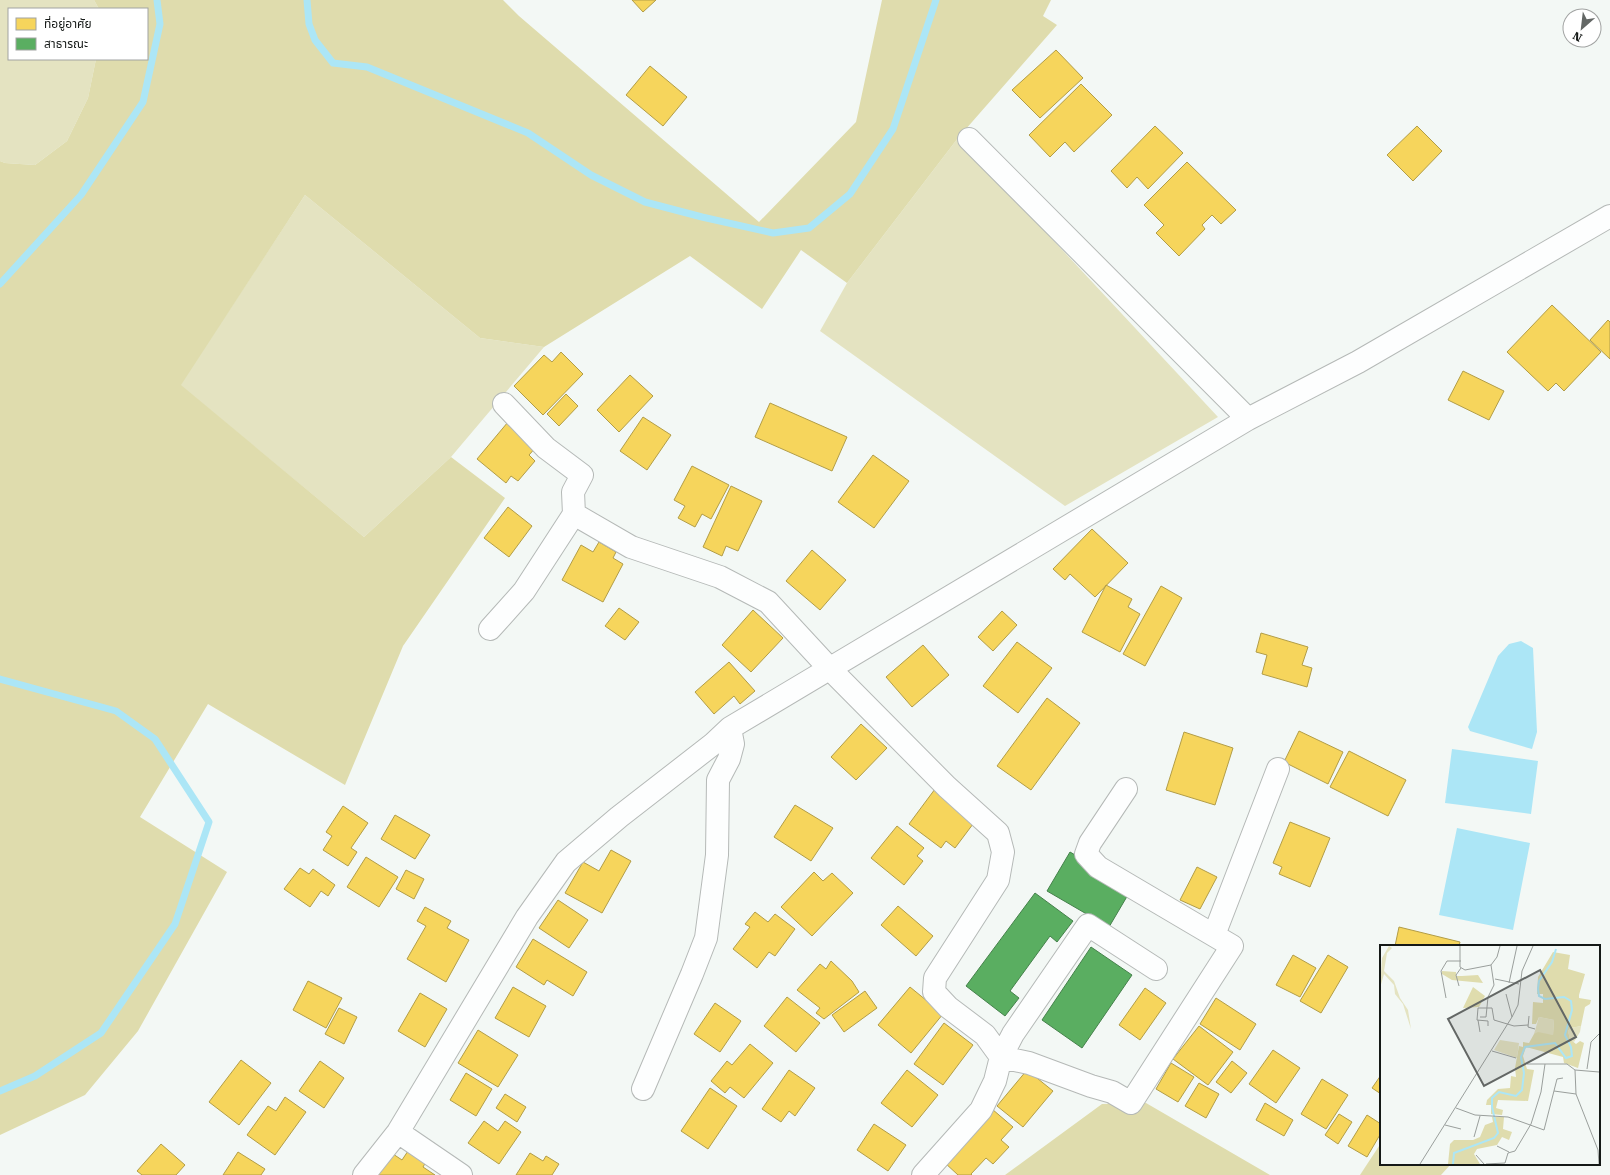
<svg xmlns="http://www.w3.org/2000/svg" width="1610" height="1175" viewBox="0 0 1610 1175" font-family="'Roboto Serif','Noto Sans Thai',serif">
  <rect width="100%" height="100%" fill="#f3f8f5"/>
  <path fill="#e4e3c1" d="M0,0H94L99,9H9V59H96L88,98L67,141L35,165L5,163L0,161Z
    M958,138L1218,417L1065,506L820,331L847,283Z
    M305,195L480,338L544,347L451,457L364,537L180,385Z"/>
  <path fill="#dfdcad" d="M94,0H503L519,16L759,222L856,122L882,0H1051L1043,16L1057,25L958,138L847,283L801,250L762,309L690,256L544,347L480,338L305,195L181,385L364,537L451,457L505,498L403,646L345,785L208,704L140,817L227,872L138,1031L85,1095L0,1135V161L5,163L35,165L67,141L88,98L96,59H147V9H99Z
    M1146,1103L1270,1175H1005L1102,1104Z
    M1381,1143V1164H1451L1441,1175H1360Z"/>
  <path fill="#ace6f6" d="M1521,641L1533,648L1537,732L1532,749L1470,731L1468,727L1498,656L1509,644Z
    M1452,749L1538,761L1531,814L1445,803Z
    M1457,828L1530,843L1513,930L1439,915Z"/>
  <path fill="#f6d55c" stroke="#b29d47" d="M632,0H656L643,12Z
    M1056,50L1083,78L1040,118L1012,90Z
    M650,66L687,97L663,126L626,95Z
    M1081,84L1112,115L1074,152L1065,142L1050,157L1029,135Z
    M1155,126L1183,153L1148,189L1137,177L1127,188L1111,171Z
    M1417,126L1442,151L1413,181L1387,155Z
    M1187,162L1236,210L1221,224L1212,215L1202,225L1205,229L1179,256L1156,233L1164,225L1144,205Z
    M1552,305L1601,352L1564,391L1556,383L1548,391L1507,352Z
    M1608,320L1610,322V359L1590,340Z
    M561,352L583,374L543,415L514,386L544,355L552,362Z
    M1463,371L1504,391L1489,420L1448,400Z
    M630,375L653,396L619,432L597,410Z
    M566,394L578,406L559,426L547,414Z
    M770,403L847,437L832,471L755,437Z
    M643,417L671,435L647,470L620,451Z
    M508,422L537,446L529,455L535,461L518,481L511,476L506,483L477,459Z
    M873,455L909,481L874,528L838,502Z
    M692,466L729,485L711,519L702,514L695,527L678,518L685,506L674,500Z
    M731,486L762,501L738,551L726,546L722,556L703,547Z
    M508,507L532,526L509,557L484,538Z
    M1092,529L1128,563L1095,597L1070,574L1065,580L1053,569Z
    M599,542L616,552L613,558L623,564L603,602L562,580L581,545L593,552Z
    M812,550L846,580L820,610L786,581Z
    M1106,585L1132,599L1128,607L1140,614L1120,652L1082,632Z
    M1161,586L1182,598L1145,666L1123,654Z
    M619,608L639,622L625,640L605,626Z
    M753,610L783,638L751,672L722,645Z
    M1002,611L1017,625L993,651L978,637Z
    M1261,633L1308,647L1302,665L1312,668L1307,687L1262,674L1267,655L1256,652Z
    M1017,642L1052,668L1018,713L983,686Z
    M923,645L949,675L912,707L886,677Z
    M729,662L755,691L740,704L734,696L714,714L695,692Z
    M1047,698L1080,723L1031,790L997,766Z
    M861,724L887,748L856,780L831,757Z
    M1299,731L1343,752L1328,784L1284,762Z
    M1184,732L1233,748L1215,805L1166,790Z
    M1349,751L1406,780L1388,816L1330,787Z
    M935,789L976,820L955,848L946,841L941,848L909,824Z
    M795,805L833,828L811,861L774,837Z
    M343,806L368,823L351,848L357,852L348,866L323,850L332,836L326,832Z
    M395,815L430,835L415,859L381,839Z
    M1290,822L1330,838L1310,887L1279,874L1282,867L1273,863Z
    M897,826L924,848L917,856L923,861L904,885L871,858Z
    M611,850L631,861L602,913L565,893L583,862L599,871Z
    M366,857L398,877L379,907L347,887Z
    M1197,867L1217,877L1200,909L1180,900Z
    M300,868L309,874L313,869L335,885L328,896L321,891L310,907L284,889Z
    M406,870L424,879L414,899L396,889Z
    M814,872L823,881L832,873L853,893L812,936L781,907Z
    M558,900L588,920L569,948L539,928Z
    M898,906L933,936L916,956L881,925Z
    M425,907L451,921L447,928L469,940L446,982L407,959L426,926L417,921Z
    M755,912L768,922L775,914L795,929L775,956L769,952L757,968L733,949L750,927L745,924Z
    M1399,927L1460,942L1459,946H1395Z
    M533,939L587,972L573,996L547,980L544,985L516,967Z
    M1293,955L1316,968L1300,997L1276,985Z
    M1328,955L1348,967L1321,1013L1300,1001Z
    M831,961L852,981L859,992L824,1019L816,1013L820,1008L797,990L820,964L826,969Z
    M308,981L342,998L326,1028L293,1010Z
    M513,987L546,1006L529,1037L495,1018Z
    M910,987L943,1014L911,1053L878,1025Z
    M1145,988L1166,1003L1140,1040L1119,1025Z
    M865,991L877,1008L844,1032L832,1015Z
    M420,993L447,1009L425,1047L398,1031Z
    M787,997L820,1023L796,1052L764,1026Z
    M1216,998L1256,1024L1240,1050L1200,1024Z
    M715,1003L741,1021L720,1052L694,1034Z
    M339,1008L357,1017L344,1044L325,1034Z
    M944,1023L973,1045L943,1085L914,1064Z
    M1199,1026L1233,1052L1208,1085L1173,1059Z
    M478,1030L518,1055L498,1087L458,1063Z
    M750,1044L773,1063L744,1098L730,1087L725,1093L711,1081L727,1061L732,1065Z
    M1273,1050L1300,1068L1276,1103L1249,1084Z
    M241,1060L271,1083L239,1125L209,1102Z
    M320,1061L344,1078L324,1108L299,1091Z
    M1232,1061L1247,1073L1231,1093L1216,1082Z
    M1171,1063L1194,1077L1178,1102L1156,1089Z
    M789,1070L815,1088L795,1116L789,1111L781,1122L762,1109Z
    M907,1070L938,1095L912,1127L881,1103Z
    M1027,1070L1053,1091L1023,1127L997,1106Z
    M466,1073L492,1089L476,1116L450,1100Z
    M1381,1075V1094L1372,1088Z
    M1322,1079L1348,1095L1326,1129L1301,1114Z
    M1199,1083L1219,1094L1206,1118L1185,1106Z
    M710,1088L737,1106L708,1149L681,1131Z
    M505,1094L526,1107L517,1122L496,1108Z
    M285,1097L306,1112L275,1155L247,1135L268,1106L276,1111Z
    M1265,1103L1293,1120L1284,1136L1256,1120Z
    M992,1109L1013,1127L1001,1140L1009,1147L993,1164L986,1158L971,1174L972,1175H958L944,1162Z
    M1339,1114L1352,1122L1338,1144L1325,1135Z
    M1367,1115L1381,1124V1133L1367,1157L1348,1146Z
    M484,1121L498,1131L505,1121L521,1132L499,1164L468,1143Z
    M874,1124L906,1145L888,1171L857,1150Z
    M161,1144L185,1165L176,1175H142L137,1171Z
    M410,1148L427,1160L423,1167L435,1175H378L393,1154L402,1160Z
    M238,1152L265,1169L261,1175H223Z
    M530,1153L543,1161L546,1156L559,1164L552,1175H516Z"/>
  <path fill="#5aae61" stroke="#45814b" d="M1070,852L1132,888L1109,927L1047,891Z
    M1035,893L1073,921L1057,942L1050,936L1010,991L1019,998L1005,1016L966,986Z
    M1091,947L1132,975L1082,1048L1042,1020Z"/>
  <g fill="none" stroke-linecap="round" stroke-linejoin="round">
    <path stroke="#ace6f6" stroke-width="7" d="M307,0L309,24L315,40L333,63L367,67L528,133L591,175L645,202L702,217L773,233L809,228L850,194L893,129L936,0
      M0,284L81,195L143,102L160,24L157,0
      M0,679L116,711L155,739L209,822L175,924L101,1033L35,1076L0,1091"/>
    <g stroke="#b5b9b7" stroke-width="24">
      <path id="minor" d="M969,139L1248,419
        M574,514L631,547L720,577L768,602L830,669L947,787L998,833L1003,852L998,880L935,978L934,992L948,1007L985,1035L1001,1057L1029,1063L1091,1086L1112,1092L1131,1103L1232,946L1098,867L1086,854L1090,843L1126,789
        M490,629L524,591L574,514L573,492L582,475L546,448L504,404
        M1214,935L1278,769
        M643,1089L692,974L706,938L717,855L718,780L729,759L733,744L730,728
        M398,1132L461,1175
        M364,1175L398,1132L527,917L566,862L619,817L713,744L730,728L1248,419L1358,362L1610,216
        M923,1175L981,1110L995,1081L1001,1057L1013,1034L1088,925L1156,969"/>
    </g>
    <use href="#minor" stroke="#fdfefe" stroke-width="22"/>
  </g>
  <g transform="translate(1380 945)">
    <rect width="220" height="220" fill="#f3f8f5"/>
    <path d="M9,1L12,3L7,8L4,26L14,36L20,53L28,65L31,84L23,59L15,49L14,40L4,29L0,43L2,13ZM159,72L174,75L173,90L154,89ZM201,81L200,87L194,97L190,94L188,86L191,83ZM120,95L139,98L137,113L114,105Z" fill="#e4e3c1"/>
    <path d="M173,7L190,10L188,24L205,29L199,50V53L211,55L210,59L205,62L201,81L191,83L188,86L190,94L196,99L200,96L204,98L198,123L184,118L183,112L146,102L143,111L147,124L154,125L148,156L118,155L116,163L123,165L122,170L111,169V160H106L107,155L118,144L130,143L131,131L136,132L135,123L139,101L143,102V97L149,98L154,89L158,87L173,90L174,75L159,72L156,79H152L153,57L163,58V49H157L158,32ZM62,26L76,27V31H82L98,30L103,38L72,35L62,29ZM93,42L105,51L99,62L83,63ZM112,172H124L123,184L132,187L129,195L122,192L117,200L97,204L94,209L100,219H68L70,199L74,195H93L100,192L105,180L113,177Z" fill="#dfdcad"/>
    <path fill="none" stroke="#ace6f6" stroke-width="2" d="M144,128L141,112L145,102L175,98L186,113L192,111L191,102L185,90L192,65L191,56L184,52L165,54L159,51L158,44L159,36L172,17L176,4M73,219L74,208L114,193L118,188L112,162V153L119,147L136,151L142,145L144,128"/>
    <path fill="none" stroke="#9a9f9c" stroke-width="1" d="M80,1V22L85,25L111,20L117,12L120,1M115,34L139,39M129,38L137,1M79,41L76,30L81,23M126,49L132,72M66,53L61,26L67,16H81M149,71L148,82L155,84M100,72H106L108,52L114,40L111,20M98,75L100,87M108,81V76L97,75L98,63H112L114,75L134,81L148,80M112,106L136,113M147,119H187L195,125L219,127M207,124L211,97L220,88M195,125L196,149L218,205L219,219M174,146L196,149M76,163L95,170L128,172L164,185L177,134L183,133M65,180L81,184M94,192L100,171M117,201L129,207M96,210L104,219M40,219L132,72L138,60L142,26L153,1M106,219L125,218L128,208L135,206L151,179L161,147L165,119"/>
    <path fill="#636765" fill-opacity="0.15" stroke="#636765" stroke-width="2" d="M160,25L196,92L104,141L68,74Z"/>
    <rect width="220" height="220" fill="none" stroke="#151917" stroke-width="2"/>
  </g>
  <rect x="8" y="8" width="140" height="52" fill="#ffffff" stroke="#a1a3a2"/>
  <rect x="16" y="18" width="20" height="12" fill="#f6d55c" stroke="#a1a3a2"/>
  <text x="44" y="28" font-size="12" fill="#151917">ที่อยู่อาศัย</text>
  <rect x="16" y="38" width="20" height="12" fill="#5aae61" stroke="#a1a3a2"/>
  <text x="44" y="48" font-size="12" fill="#151917">สาธารณะ</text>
  <g transform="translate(1582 28) rotate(208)"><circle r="19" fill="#ffffff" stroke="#a1a3a2"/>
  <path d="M0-3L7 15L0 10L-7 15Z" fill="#636765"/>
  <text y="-6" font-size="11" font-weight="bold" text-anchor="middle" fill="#151917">N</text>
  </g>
</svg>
